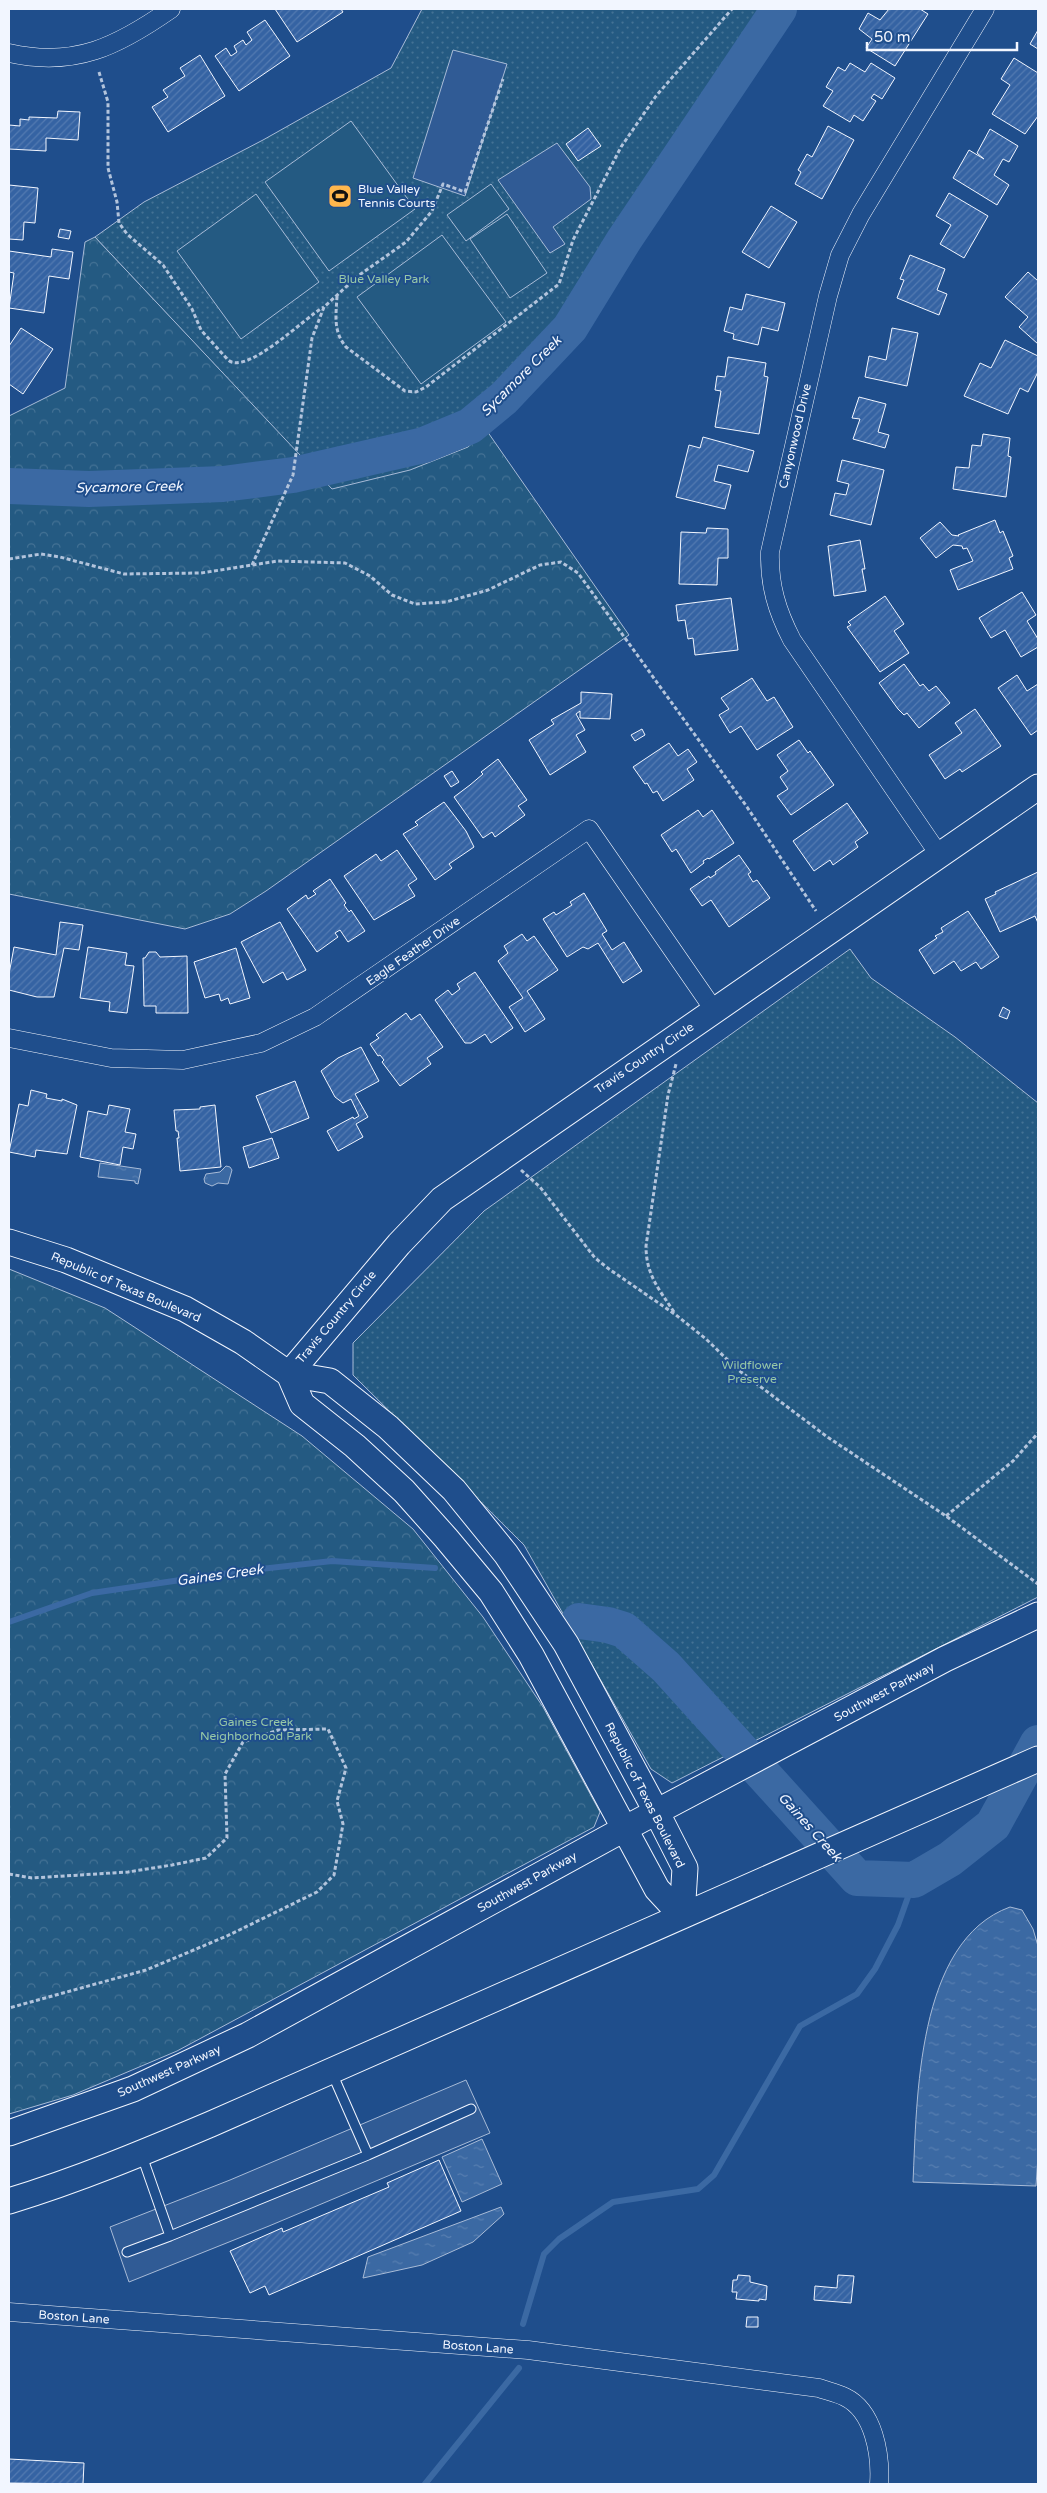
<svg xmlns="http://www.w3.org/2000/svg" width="1047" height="2493" viewBox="0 0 1047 2493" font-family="'Varela Round',sans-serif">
  <defs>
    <pattern id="forest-crowns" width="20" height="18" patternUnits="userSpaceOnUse" patternTransform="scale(1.25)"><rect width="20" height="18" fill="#245a82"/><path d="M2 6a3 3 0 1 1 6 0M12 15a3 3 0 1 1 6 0" fill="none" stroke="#447295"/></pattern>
    <pattern id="park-dots" width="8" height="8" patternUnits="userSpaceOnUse" patternTransform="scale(1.25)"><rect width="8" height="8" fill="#245a82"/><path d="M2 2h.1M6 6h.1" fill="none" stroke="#447295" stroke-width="1.8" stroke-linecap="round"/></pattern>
    <pattern id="water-ripples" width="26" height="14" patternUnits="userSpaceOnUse" patternTransform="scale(1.25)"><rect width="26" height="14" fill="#3b69a3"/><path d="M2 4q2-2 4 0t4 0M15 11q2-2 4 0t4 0" fill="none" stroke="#587fb1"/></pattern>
    <pattern id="building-hatch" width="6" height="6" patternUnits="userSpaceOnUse" patternTransform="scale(1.25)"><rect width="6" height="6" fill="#3563a3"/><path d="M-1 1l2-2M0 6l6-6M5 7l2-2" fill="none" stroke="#537ab1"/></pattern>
  </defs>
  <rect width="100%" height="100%" fill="#1f4e8c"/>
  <path fill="url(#forest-crowns)" stroke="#a8bbd7" d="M95,237L229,379L450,415L487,431L629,635L266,891L230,914L185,929L9,894V416L65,388L85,242Z
    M9,1269L105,1308L302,1436L413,1529L483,1617L543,1707L600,1812L594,1827L177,2051L73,2095L9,2114Z"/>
  <path fill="url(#park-dots)" stroke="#a8bbd7" d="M422,9H791L599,306L516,404L468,447L410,470L332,489L95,237L144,202L263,140L391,68Z
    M850,949L871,978L955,1037L1038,1103V1597L672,1783L651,1769L524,1545L353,1375V1343L484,1211Z"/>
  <path fill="#245a82" stroke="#a8bbd7" d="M351,121L415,209L329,271L265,182Z
    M491,184L509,209L466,241L447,215Z
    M256,194L319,282L241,339L177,251Z
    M507,214L547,273L510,298L470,239Z
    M442,235L506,322L421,384L357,297Z"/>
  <path fill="#305b95" stroke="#a8bbd7" d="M453,50L507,64L465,196L413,178Z
    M557,143L590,187L591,199L553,227L565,244L550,253L498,180Z
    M466,2080L490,2133L269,2226L129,2282L110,2227L230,2180Z"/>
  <path fill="url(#water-ripples)" stroke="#a8bbd7" d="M100,1163L141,1169L138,1184L135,1183V1181L98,1177Z
    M226,1166L230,1167L232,1170L228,1184L218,1183L212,1186L205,1183L204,1179L206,1174L220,1172Z
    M1010,1907L1022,1910L1033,1929L1038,1946V2156L1036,2186L913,2182C917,2100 916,1941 1010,1907Z
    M482,2139L502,2184L462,2202L442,2157Z
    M501,2207L504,2214L473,2242L422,2265L363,2278L368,2257Z"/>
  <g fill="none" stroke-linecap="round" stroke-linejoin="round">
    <path stroke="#3b69a3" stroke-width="6" d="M9,1622L92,1593L235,1572L332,1561L435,1568
      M523,2324L544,2254L559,2239L613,2202L698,2189L714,2175L800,2026L857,1994L875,1969L898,1925L914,1880
      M425,2484L519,2368"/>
    <path stroke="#3b69a3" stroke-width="36" d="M9,486L89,489L223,484L293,475L424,445L470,426L504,398L570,328L624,240L779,9
      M579,1621L608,1625L624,1630L666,1667L857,1878L914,1880L950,1859L993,1825L1038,1743"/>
  </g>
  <path fill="url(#building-hatch)" stroke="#f2f6ff" d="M275,9H341L343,12L297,42Z
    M889,9H920L928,14L895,66L866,48L872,39L859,29L868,13L880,20Z
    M265,20L290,56L239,91L215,56L226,48L231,56L237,52L234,46L243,40L246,45L252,40L247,32Z
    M1038,30V49L1030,44Z
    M200,55L225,96L168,132L152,107L168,97L163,90L185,76L180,68Z
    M1014,58L1038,73V116L1025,134L992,114L1010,85L1001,79Z
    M850,63L865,72L871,63L895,78L882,99L874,94L871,98L876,101L863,121L854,115L850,122L823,106L833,91L826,87L838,67L845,71Z
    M58,111L80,112L78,140L46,138V151L9,149V125L20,126V119L29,120V117L57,118Z
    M828,126L854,140L822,199L795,184L801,172L798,170L807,154L812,157Z
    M588,128L601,146L578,161L566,144Z
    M990,129L1018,146L1009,162L1003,159L994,175L1009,185L997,205L953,178L969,150L984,159L977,153Z
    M9,185L38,188L35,223L24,222L23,240L9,239Z
    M949,193L988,216L964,258L940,244L951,225L936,216Z
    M771,206L797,222L769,268L742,252Z
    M60,229L71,231L69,239L58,237Z
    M52,249L73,252L69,279L49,276L44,313L9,308L14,273L9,272V251L51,257Z
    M910,255L945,269L937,290L947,294L939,315L897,298L904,280L900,279Z
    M1028,272L1038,281V344L1019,327L1028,317L1005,297Z
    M746,294L785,303L778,331L762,327L758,345L733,339L734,334L724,331L730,307L742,310Z
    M21,328L53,349L23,394L9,384V346Z
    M892,328L918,333L907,386L865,377L869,356L886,360Z
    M1005,340L1038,356V372L1028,392L1020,388L1008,414L964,396L980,363L991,368Z
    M728,357L766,363L764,376L768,377L759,434L715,427L721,391L715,390L717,376L725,377Z
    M859,397L886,404L878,432L889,435L885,448L853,439L860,419L852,418Z
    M983,434L1010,438L1008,456L1011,457L1006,497L953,489L956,467L969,468L972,445L981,446Z
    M703,437L754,451L748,472L718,465L714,481L731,485L725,509L676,497L689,445L700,448Z
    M842,460L884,470L871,525L830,515L835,493L846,495L849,484L837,481Z
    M995,520L1000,533L1003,531L1013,556L1009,558L1013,569L958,590L950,570L973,561L967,548L963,549L962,546L953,545L936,558L920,538L940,522L952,535L959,536L958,535Z
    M707,528L728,529V558H718L717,585L679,584L681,532L706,533Z
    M860,540L865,569H862L866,591L834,596L828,546Z
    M1022,592L1036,615L1027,621L1038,639V647L1021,657L1005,630L991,638L979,618Z
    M885,596L904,624L894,631L909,653L880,672L847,627L851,625L848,622Z
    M731,598L738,650L695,655L693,638L688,639L685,620L678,621L676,605Z
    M904,664L920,686L923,684L929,691L936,686L950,703L919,728L907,713L904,715L898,709L879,683Z
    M1017,675L1027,691L1038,684V730L1031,735L998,688Z
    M752,678L767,701L774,697L793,727L757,750L741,726L730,733L719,715L729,709L721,698Z
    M581,692L612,694L610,719L580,718V711L576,714L585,730L576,735L586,752L550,775L529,740L554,724L551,720L581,703Z
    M975,709L1001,746L962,772L960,769L945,779L929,755L962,733L955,723Z
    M642,729L645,735L635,741L631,735Z
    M799,740L808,753L810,751L834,785L791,815L777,796L788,789L780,777L788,771L777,755Z
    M669,743L678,756L688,749L697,762L687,769L694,780L663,801L657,791L653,793L647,783L645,784L633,767Z
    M498,759L527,800L518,806L525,815L495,837L492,832L483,838L454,797L470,785L483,774L481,772Z
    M452,771L459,782L451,787L444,776Z
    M444,802L466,831L474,847L449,864L452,868L435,880L403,834L418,825L415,822Z
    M847,803L868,833L855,842L858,847L833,865L830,860L814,871L793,841Z
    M698,810L703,817L712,810L734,843L709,859L708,858L703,861L704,863L691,873L676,849L672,852L661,835Z
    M397,850L417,879L408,885L415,896L374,920L344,876L376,854L381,861Z
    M739,855L751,872L748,874L753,882L757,880L770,898L729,927L711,900L702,906L690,889L709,876L710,878L716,874L715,872Z
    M1038,872V923L1035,916L1000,932L985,899L996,894L995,892Z
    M330,879L346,903L344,905L349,912L351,910L365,931L348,942L340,930L335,933L338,937L317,952L287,909L306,895L308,899L316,894L313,891Z
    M584,893L607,931L602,934L612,950L624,942L642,971L623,983L598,943L588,949L583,947L567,957L543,919L554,912L556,915L572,905L570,902Z
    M968,911L999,957L981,969L976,962L961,971L954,961L934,974L919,950L937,938L935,936L943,932L941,928Z
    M60,922L83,925L79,950L64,948L54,997H37L9,990V974L14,947L56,955Z
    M280,922L306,970L287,980L283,972L263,983L241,942Z
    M522,934L527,941L534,936L558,970L527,991L545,1019L525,1032L509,1007L523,998L498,961L508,953L504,946Z
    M88,947L127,953L125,965L134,966L127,1013L109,1011L110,1002L80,998Z
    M236,948L250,998L230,1004L228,998L221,1001L219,994L205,998L194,962Z
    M149,952H156L160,957L187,956L188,1013H156V1006H144L143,958H145Z
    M475,972L513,1028L491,1043L485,1034L471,1043H465L435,1000L448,990L452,995L460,989L457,984Z
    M1003,1007L1010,1011L1007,1019L999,1016Z
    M406,1013L411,1020L420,1014L443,1047L427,1058L431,1064L400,1086L382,1062L384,1060L380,1055L378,1056L370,1044L379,1038L376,1035Z
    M361,1047L379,1081L355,1094L368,1117L356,1124L363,1137L338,1151L327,1131L353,1117L354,1119L359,1116L351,1099L343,1103L335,1097L321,1071L338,1058Z
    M295,1081L309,1118L271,1133L256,1096Z
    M31,1090L47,1094L46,1098L62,1101V1099L77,1105L67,1154L36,1150L35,1157L9,1152L19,1104L28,1106Z
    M109,1105L130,1109L125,1132L136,1134L133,1149L123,1147L120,1165L80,1157L88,1111L107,1115Z
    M215,1105L221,1167L180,1171L177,1138H179L178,1131H176L174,1110L200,1109V1107Z
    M272,1138L279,1158L249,1168L243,1147Z
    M439,2160L461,2211L269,2295L265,2286L250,2293L230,2251L282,2228L283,2232L389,2187L387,2183Z
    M738,2275L750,2276V2282L767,2286L766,2300L759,2299V2301L736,2299L737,2292H732L733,2280H737Z
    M838,2275L854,2276L851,2303L814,2300L815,2286L837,2288Z
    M747,2317H758V2327H746Z
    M9,2459L84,2463L83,2484L9,2483Z"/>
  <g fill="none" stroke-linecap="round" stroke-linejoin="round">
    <g stroke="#f2f6ff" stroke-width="11">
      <path id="lane" d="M332,2073L368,2155L471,2109
        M142,2156L170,2236L368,2155
        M127,2252L170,2236"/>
    </g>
    <g stroke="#f2f6ff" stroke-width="19">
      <path id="street" d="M9,53C75,68 118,46 171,9
        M940,856L792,640C777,611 769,585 770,552L828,296L840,255L861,214L985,9
        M9,1038L111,1058L183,1060L261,1043L315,1017L589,829L714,1010
        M9,2312L528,2350L819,2388C827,2391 837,2393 845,2397C874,2411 881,2455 879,2484"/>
    </g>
    <g stroke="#f2f6ff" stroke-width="27">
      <path id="secondary" d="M9,1242L66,1260L185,1309L243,1342L289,1374L330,1381L388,1427L454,1490L506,1554L566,1644L657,1813L685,1868L682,1916
        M289,1374L399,1244L442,1199L1038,787
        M289,1374L302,1404L355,1446L404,1491L446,1538L491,1592L531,1655L657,1889L682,1916
        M9,2133L133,2089L248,2035L624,1829L945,1659L1038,1615
        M9,2201C78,2180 145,2152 211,2124L1038,1759"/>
    </g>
    <path stroke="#b3c4dc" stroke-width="3" stroke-dasharray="4 2.5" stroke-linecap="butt" d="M99,72L108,102V168L117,202L119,223L127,234L163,265L192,309L201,330L228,360C247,376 305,317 324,307
      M337,296C336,316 333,331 346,347L405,391L416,392L426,387L559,284L573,240L621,147L656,96L732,9
      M9,559L41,554L60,557L124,574L201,573L278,561L345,563L370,576L392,595L415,604L446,602L488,590L540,565L561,562L578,573L747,807L816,911
      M252,565L293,475L312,338L324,307L358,276L406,242L432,211L443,184L465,192L503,79
      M521,1170L540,1187L595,1258L609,1269L676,1315L706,1339L737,1369L826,1436L946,1516L1038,1584
      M674,1312C659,1289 646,1275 646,1246L668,1095L676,1064
      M946,1516L1013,1461L1038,1433
      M9,1874L32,1878L128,1872L172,1865L206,1858L227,1838L225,1774L243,1742L278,1730L328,1729L346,1768L337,1801L343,1824L334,1875L317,1892L227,1936L146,1970L9,2008"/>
    <use href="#lane" stroke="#1f4e8c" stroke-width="9"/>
    <use href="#street" stroke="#1f4e8c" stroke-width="18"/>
    <use href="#secondary" stroke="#1f4e8c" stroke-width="25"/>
  </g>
  <defs>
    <g id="stadium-square" transform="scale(1.25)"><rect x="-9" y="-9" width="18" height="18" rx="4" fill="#ffb74d" stroke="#1f4e8c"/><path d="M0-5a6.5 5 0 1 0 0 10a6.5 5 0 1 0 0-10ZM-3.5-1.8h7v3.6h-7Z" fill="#111"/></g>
  </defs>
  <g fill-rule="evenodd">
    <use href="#stadium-square" x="340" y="196"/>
  </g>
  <g text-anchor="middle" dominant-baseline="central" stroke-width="4" stroke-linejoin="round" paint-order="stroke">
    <g font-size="12" fill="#f2f6ff" stroke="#1f4e8c" text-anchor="start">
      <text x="358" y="189">Blue Valley<tspan x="358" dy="14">Tennis Courts</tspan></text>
    </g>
    <g font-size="12" fill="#97c8a6" stroke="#1f4e8c">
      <text x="384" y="279">Blue Valley Park</text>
      <text x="752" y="1365">Wildflower<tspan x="752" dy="14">Preserve</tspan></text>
      <text x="256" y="1722">Gaines Creek<tspan x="256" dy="14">Neighborhood Park</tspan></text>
    </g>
    <g font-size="12" fill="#f2f6ff" stroke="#1f4e8c">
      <text transform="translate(795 436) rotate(-77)">Canyonwood Drive</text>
      <text transform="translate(413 951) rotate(-35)">Eagle Feather Drive</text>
      <text transform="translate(644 1058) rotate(-34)">Travis Country Circle</text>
      <text transform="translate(126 1287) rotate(23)">Republic of Texas Boulevard</text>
      <text transform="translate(336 1317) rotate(-50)">Travis Country Circle</text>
      <text transform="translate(884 1692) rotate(-28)">Southwest Parkway</text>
      <text transform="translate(645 1795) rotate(63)">Republic of Texas Boulevard</text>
      <text transform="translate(527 1882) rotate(-29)">Southwest Parkway</text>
      <text transform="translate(169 2071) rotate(-24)">Southwest Parkway</text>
      <text transform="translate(74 2317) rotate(4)">Boston Lane</text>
      <text transform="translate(478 2347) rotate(4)">Boston Lane</text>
    </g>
    <g font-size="14" font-style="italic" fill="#f2f6ff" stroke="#1f4e8c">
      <text transform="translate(521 376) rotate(-45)">Sycamore Creek</text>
      <text transform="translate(129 487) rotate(-1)">Sycamore Creek</text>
      <text transform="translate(220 1575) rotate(-8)">Gaines Creek</text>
      <text transform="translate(810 1827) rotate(48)">Gaines Creek</text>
    </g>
  </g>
  <rect width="1047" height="2493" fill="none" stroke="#f2f6ff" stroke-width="20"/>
  <path d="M867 42v8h150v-8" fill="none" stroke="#f2f6ff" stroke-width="2.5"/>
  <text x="874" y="42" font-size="15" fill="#f2f6ff" stroke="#1f4e8c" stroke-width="4" paint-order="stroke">50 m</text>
</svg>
